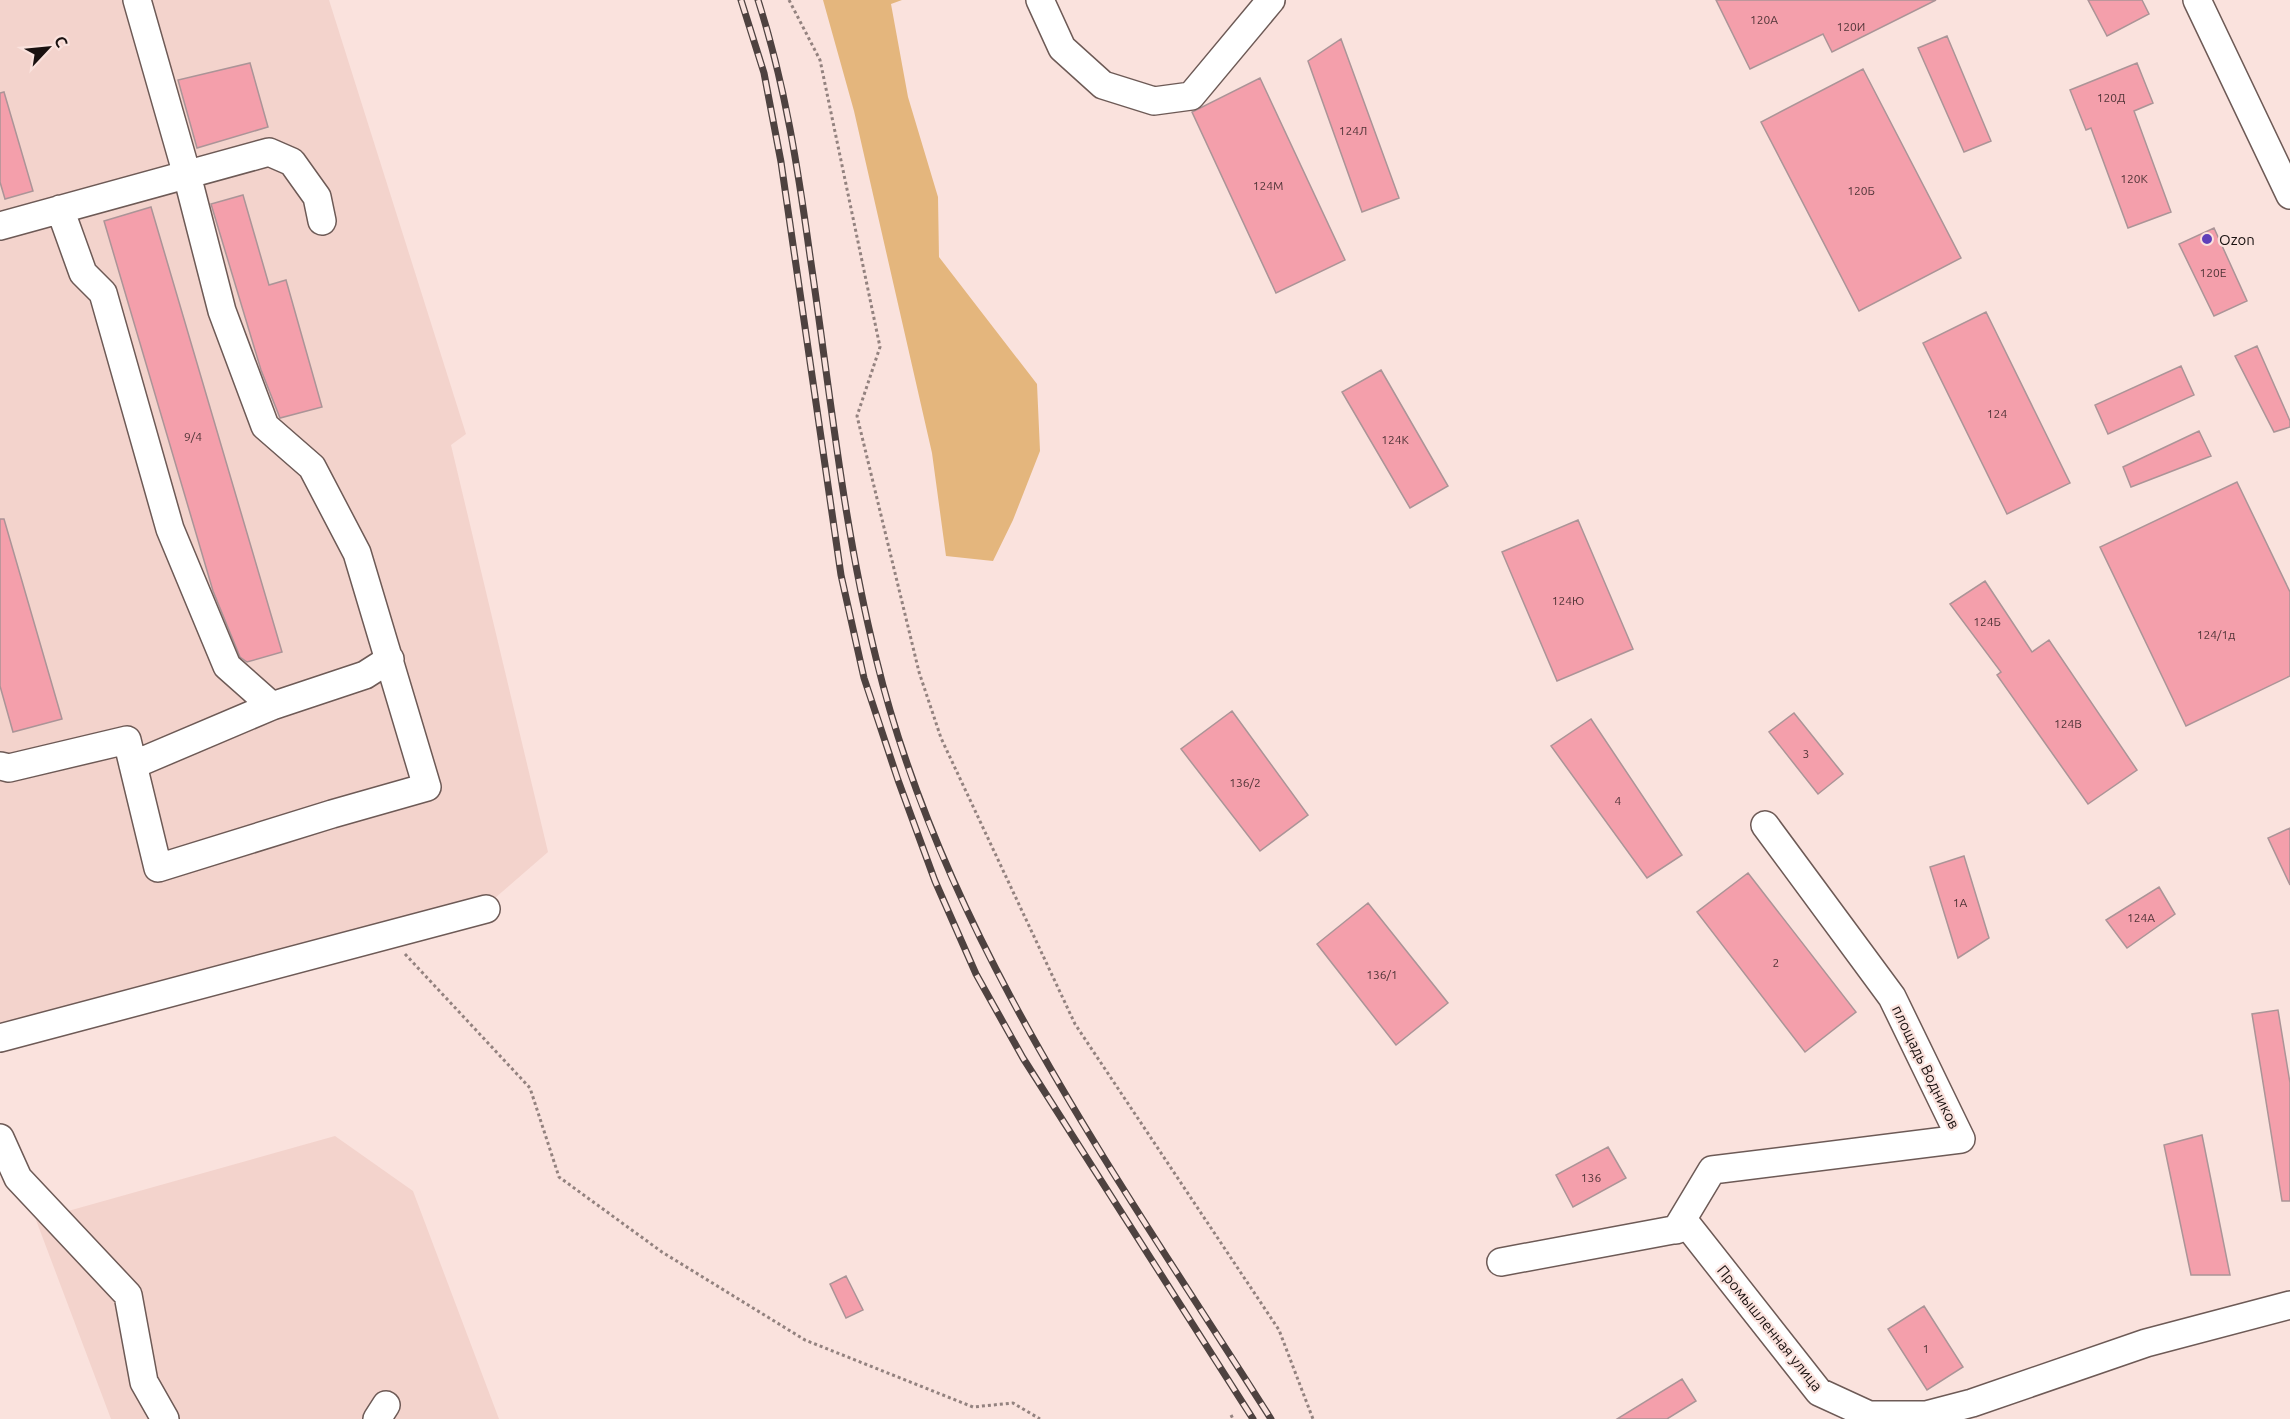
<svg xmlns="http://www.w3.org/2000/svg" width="2290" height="1419" viewBox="0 0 2290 1419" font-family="Ubuntu,sans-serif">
  <rect width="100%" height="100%" fill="#fae2dd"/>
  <path fill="#f3d3cc" d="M0,0H329L466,434L451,445L548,852L495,898L0,1024Z
    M335,1136L413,1191L499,1419H111L36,1220Z"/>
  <path fill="#e4b67d" d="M823,0H902L891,4L908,97L938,197L939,257L1037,384L1040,451L1013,520L993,561L946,556L932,453L854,111Z"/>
  <path fill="#f49fab" stroke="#ab9497" stroke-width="1.5" d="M1716,0H1936L1832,52L1823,34L1750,69Z
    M2088,0H2142L2149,14L2107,36Z
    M1947,36L1991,141L1964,152L1918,48Z
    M1341,39L1399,198L1362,212L1308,61Z
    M250,63L268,127L197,148L178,80Z
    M2137,63L2153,103L2134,111L2171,212L2128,228L2091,128L2086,130L2070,90Z
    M1863,69L1961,258L1859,311L1761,122Z
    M1260,78L1345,260L1276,293L1192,112Z
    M4,92L33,191L5,199L0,182V93Z
    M243,195L269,285L286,280L322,407L280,418L261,370L211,204Z
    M151,207L282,652L247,662L240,657L213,591L104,221Z
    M2214,228L2247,301L2214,316L2179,244Z
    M1986,312L2070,483L2007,514L1923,343Z
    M2257,346L2290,421V427L2274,432L2235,356Z
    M2181,366L2194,395L2108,434L2095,405Z
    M1381,370L1448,486L1410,508L1342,392Z
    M2199,431L2211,456L2131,487L2123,467Z
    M2237,482L2290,592V676L2186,726L2100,547Z
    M0,519H4L62,719L13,732L0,686Z
    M1578,520L1633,649L1557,681L1502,552Z
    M1985,581L2032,652L2049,640L2137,770L2088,804L1997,675L2001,672L1950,604Z
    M1232,711L1308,815L1260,851L1181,749Z
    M1794,713L1843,774L1818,794L1769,732Z
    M1591,719L1682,855L1647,878L1551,746Z
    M2290,828V885L2268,838Z
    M1964,856L1989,938L1958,958L1930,867Z
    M1748,873L1856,1012L1805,1052L1697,912Z
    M2159,887L2175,914L2127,948L2106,920Z
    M1368,903L1448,1003L1396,1045L1317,944Z
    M2278,1010L2290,1083V1201H2282L2252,1014Z
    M2202,1135L2230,1275H2191L2164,1145Z
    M1608,1147L1626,1178L1573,1207L1556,1175Z
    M846,1276L863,1310L846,1318L830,1284Z
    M1924,1306L1963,1367L1927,1390L1888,1329Z
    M1682,1379L1696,1401L1667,1419H1617Z"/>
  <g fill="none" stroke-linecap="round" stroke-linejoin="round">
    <g stroke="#6d5a56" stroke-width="30">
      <path id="minor" d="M1040,0L1062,48L1103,85L1154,101L1191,96L1271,0
        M2197,0L2290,195
        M60,209L83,273L103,293L170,529L227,666L272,706
        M0,226L269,152L292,162L317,197L322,221
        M133,765L272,706L365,675L390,659
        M0,766L9,768L127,740L158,868L332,814L427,787L357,553L312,467L265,426L222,311L187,175L137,0
        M0,1038L486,909
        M0,1138L18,1178L128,1295L144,1382L165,1419
        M1676,1230L1712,1170L1961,1139L1892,997L1765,825
        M1501,1262L1689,1227L1819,1392L1869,1415H1926L1972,1403L2146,1343L2290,1305
        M377,1419L386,1405"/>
    </g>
    <path stroke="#93827f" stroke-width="3" stroke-dasharray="3 3" stroke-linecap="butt" d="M789,0L820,60L880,347L857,416L919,672L941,738L1075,1024L1279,1330L1313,1419
      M405,954L530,1088L559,1177L662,1252L805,1340L973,1407L1013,1403L1040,1419
      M1231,1415L1233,1419"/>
    <use href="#minor" stroke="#fff" stroke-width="27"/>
    <g stroke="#4e4240" stroke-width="7">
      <path id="rail" d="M741,0L764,73L781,162L841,575L864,678L898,780L935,881L976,974L1023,1058L1253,1419
        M758,0C785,84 798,169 810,256C830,390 843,526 876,658C944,939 1119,1179 1271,1419"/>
    </g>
    <use href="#rail" stroke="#fae2dd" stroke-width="4.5" stroke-dasharray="14" stroke-linecap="butt"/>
  </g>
  <circle fill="#5f40b9" stroke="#fae2dd" stroke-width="2" cx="2207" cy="239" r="6"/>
  <g text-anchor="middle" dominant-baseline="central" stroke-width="4.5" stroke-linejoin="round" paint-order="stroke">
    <g font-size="12" fill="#503437">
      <text x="1764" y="19">120А</text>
      <text x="1851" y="26">120И</text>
      <text x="2111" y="97">120Д</text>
      <text x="1353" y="130">124Л</text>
      <text x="2134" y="178">120К</text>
      <text x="1268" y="185">124М</text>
      <text x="1861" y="190">120Б</text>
      <text x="2213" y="272">120Е</text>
      <text x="1997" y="413">124</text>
      <text x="193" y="436">9/4</text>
      <text x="1395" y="439">124К</text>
      <text x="1568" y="600">124Ю</text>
      <text x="1987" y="621">124Б</text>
      <text x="2216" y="634">124/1д</text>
      <text x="2068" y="723">124В</text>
      <text x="1806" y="753">3</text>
      <text x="1245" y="782">136/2</text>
      <text x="1618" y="800">4</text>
      <text x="1960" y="902">1А</text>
      <text x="2141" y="917">124А</text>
      <text x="1776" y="962">2</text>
      <text x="1382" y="974">136/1</text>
      <text x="1591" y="1177">136</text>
      <text x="1926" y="1348">1</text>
    </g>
    <g font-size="15" fill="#191110" stroke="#fae2dd" text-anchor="start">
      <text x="2219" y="239">Ozon</text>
    </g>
    <g font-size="15" fill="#191110" stroke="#fae2dd">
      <text transform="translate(1926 1067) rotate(64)">площадь Водников</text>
      <text transform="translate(1770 1328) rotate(51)">Промышленная улица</text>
    </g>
  </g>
  <g transform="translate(48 48) rotate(64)" stroke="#fae2dd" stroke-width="4.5" paint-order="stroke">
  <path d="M0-4.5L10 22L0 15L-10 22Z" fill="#191110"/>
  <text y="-9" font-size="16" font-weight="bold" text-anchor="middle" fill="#191110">С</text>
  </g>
</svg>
